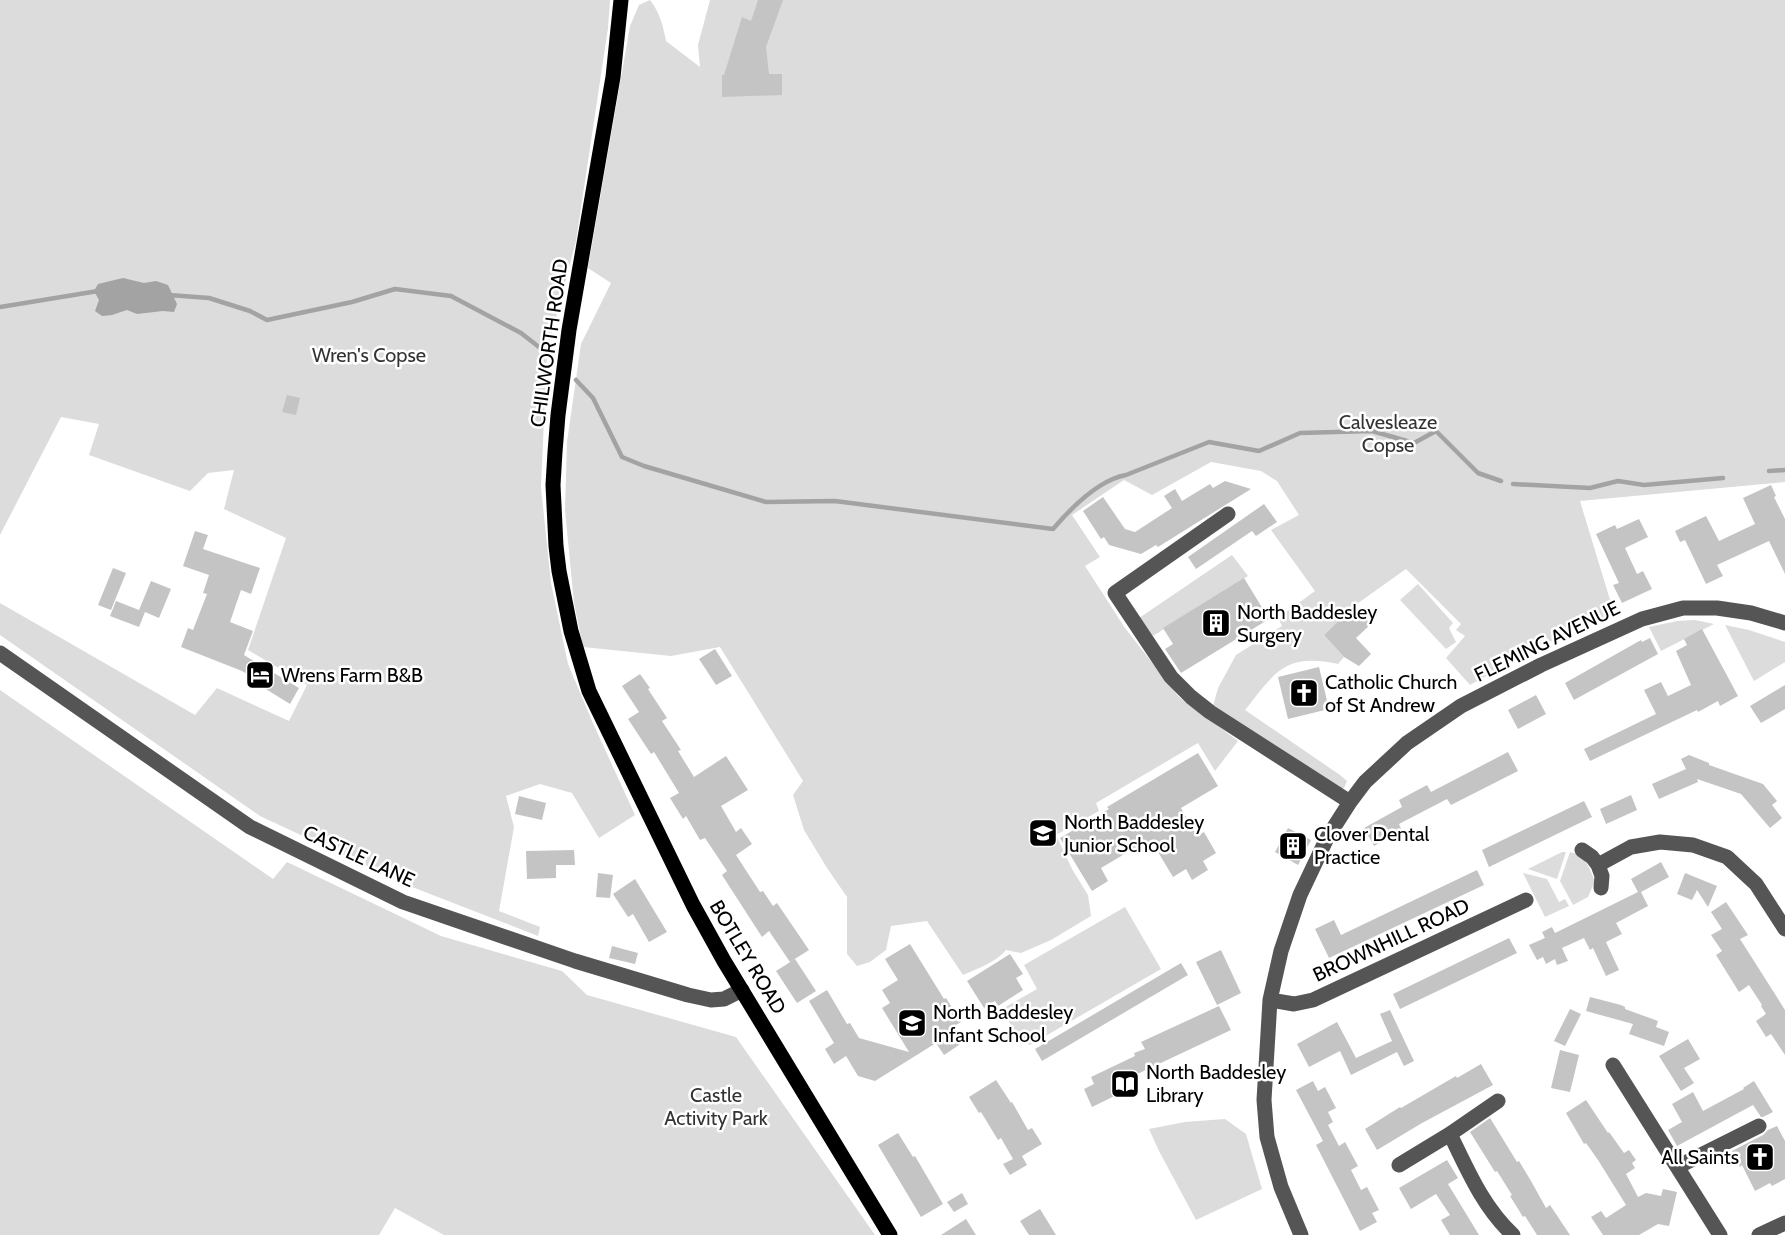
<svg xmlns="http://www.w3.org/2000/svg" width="1785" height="1235" viewBox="0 0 1785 1235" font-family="Cabin,sans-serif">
  <rect width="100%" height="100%" fill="#fff"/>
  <path fill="#dcdcdc" d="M0,0H610L608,28L576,241L547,352L541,487L551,583L568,664L592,721L635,815L599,838L572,793L540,784L506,796L514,827L499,911L540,927L538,936L412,887L260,816L0,635V603L195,715L217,688L289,721L307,685L248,650L286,538L224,509L234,470L208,473L190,491L89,455L99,424L61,417L0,535Z
    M650,0C660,13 663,25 666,41L700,67L698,45L710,0H1785V482L1580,501L1614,613L1540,646L1470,685L1446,658L1465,636L1456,630L1461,624L1406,569L1354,606L1324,635L1344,657L1338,664C1285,653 1276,671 1245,710L1340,775L1347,781L1344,788H1336L1213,706L1218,688L1236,655L1282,626L1278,618L1315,591L1271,530L1299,515L1277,481L1261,471L1211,462L1152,495L1124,480L1072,515L1100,557L1085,566L1125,628L1179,697L1238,741L1215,771L1198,743L1096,803L1099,811L1056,835L1072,869L1088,895L1091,916L1051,940L1021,953L1006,950C995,963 978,968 963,975L927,921L891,926L886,950L870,962L857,966L847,954V897L827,868L804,830L793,795L803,781L720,647L671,656L583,647L574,603L565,510L567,442L581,344L611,283L588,268L630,26L639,5Z
    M1232,555L1248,576L1153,636L1139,618Z
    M1418,584L1453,623L1449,628L1456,642L1446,649L1400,600Z
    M1695,620L1714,624L1661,651L1649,627L1677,621Z
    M1725,625L1749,630L1785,642V662L1754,681Z
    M0,690L273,879L287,862L441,936L562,971L587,995L736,1037L875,1235H444L395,1208L379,1235H0Z
    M1562,852H1566L1557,879L1528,869Z
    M1570,852C1586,855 1589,868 1595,881L1588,897L1573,905L1560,881Z
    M1523,873L1547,879L1559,902L1565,899L1569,906L1545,917Z
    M1125,907L1161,969L1030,1045L1018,1038L1002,1009L1037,989L1024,965Z
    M1225,1119L1246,1134L1262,1189L1196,1220L1159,1151L1149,1129L1185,1122Z"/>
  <path fill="#a3a3a3" d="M123,278L144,283L156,281L168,285L177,304L174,312L163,311L137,314L127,310L112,315L102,316L95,311L99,300L94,291L98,284Z"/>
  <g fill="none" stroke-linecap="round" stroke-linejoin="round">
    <path stroke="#a3a3a3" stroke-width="4.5" d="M169,295L209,298L250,311L267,320L352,302L395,289L451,296L521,333L553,358
      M0,307L98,291
      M576,380L593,398L622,457L644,466L766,502L835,501L1053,529C1071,508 1098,480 1126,475L1209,442L1259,451L1300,433L1372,431L1414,443L1436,431L1478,473L1501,481
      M1769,471L1785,470
      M1513,484L1590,488L1618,481L1644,485L1723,478"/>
  </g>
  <path fill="#c4c4c4" d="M758,0H783L766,47L769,74H782V95L722,97V75H724L742,17L751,21Z
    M287,395L300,398L296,415L282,412Z
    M1225,481L1251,489L1158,547L1156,545L1141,554L1109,545L1104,537L1101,539L1083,511L1103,497L1125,529L1135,532L1172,508L1164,496L1175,489L1182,501L1210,484L1213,488Z
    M1771,485L1776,496L1774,497L1785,519V574L1769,541L1717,565L1723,576L1706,584L1685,540L1680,542L1675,531L1706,516L1719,541L1755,524L1743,498Z
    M1264,504L1277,522L1256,536L1252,531L1196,569L1188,557Z
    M1639,519L1648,537L1625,548L1637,574L1643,571L1652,589L1622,603L1613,585L1619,583L1596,534L1615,525L1617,529Z
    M195,531L208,535L203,549L260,568L251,594L241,590L230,622L253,631L244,655L299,688L290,704L256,683L258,680L242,671L181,647L188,628L193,630L207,594L203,593L209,575L183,566Z
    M113,568L126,573L111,610L98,605Z
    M1244,578L1269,619L1181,673L1165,649L1173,644L1163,628Z
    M151,581L171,589L159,618L145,612L139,627L110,616L116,601L139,610Z
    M1354,606L1371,624L1356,638L1371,654L1359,666L1344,657L1324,635Z
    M1702,629L1738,696L1720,706L1718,701L1698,712L1697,710L1590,761L1584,749L1656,714L1644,690L1661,682L1668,696L1691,685L1676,651L1687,645L1684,639Z
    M1650,638L1658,654L1574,700L1565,683L1641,640L1642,642Z
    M715,649L732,676L716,685L699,659Z
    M1319,667L1329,709L1288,719L1278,677Z
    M640,674L650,688L648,689L667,718L662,721L681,750L678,751L694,777L726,756L748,790L721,806L736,832L741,828L752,844L736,855L760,892L763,891L773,906L777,903L809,950L790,962L769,931L762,937L722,875L727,871L705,838L700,840L686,816L683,819L670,798L679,793L654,752L651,754L628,719L639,712L622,686Z
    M1785,685V709L1761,723L1750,706Z
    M1536,695L1546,714L1518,729L1508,710Z
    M1508,752L1518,771L1451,805L1447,799L1399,824L1402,831L1374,846L1364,828L1402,807L1399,800L1427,785L1431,792Z
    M1198,753L1218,786L1181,808L1197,836L1204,832L1216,853L1203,861L1208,870L1192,880L1186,869L1173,877L1152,842L1139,849L1138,846L1101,868L1108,881L1092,891L1060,838L1109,809L1107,807Z
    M1689,755L1709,763V765L1763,784L1777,801L1772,805L1782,818L1770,828L1741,794L1697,779L1698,782L1659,799L1652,784L1686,769L1681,759Z
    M1631,795L1637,810L1606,824L1600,809Z
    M519,796L546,803L542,820L515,814Z
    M1584,801L1592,817L1489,867L1482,850Z
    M1288,828L1311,840L1298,865L1275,852Z
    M574,850L575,865H556V878L527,879L526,851Z
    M1661,862L1669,877L1641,892L1648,906L1616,923L1622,934L1606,942L1619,970L1606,976L1593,948L1590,950L1584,938L1562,948L1568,961L1557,965L1555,959L1546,964L1543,957L1537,960L1529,945L1545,938L1542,932L1552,927L1555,933L1638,892L1631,879Z
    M1477,870L1484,885L1329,958L1315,929L1334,920L1341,935Z
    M598,873L613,875L610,898L596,897Z
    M1685,873L1717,886L1708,907L1697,890L1692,900L1677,894Z
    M635,879L667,932L649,942L633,914L628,917L613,894Z
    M1726,902L1748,935L1740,939L1785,1010V1055L1771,1034L1766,1037L1756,1021L1766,1014L1761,1006L1762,1005L1749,985L1739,992L1716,955L1722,951L1711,935L1722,929L1711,912Z
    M1509,938L1517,953L1400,1009L1393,994Z
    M910,944L944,999L946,998L961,1022L952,1027L962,1043L944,1055L936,1043L875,1081L858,1076L846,1056L834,1064L825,1049L834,1043L809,1001L827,990L847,1024L850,1023L859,1038L909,1052L882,1008L890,1003L882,990L898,980L885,959Z
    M612,946L638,953L635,964L609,958Z
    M1221,950L1241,993L1217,1005L1196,962Z
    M1010,954L1023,974L1016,978L1023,990L998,1006L995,1001L984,1008L967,981Z
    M795,959L816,991L797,1003L776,971Z
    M1181,963L1188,975L1042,1061L1035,1049Z
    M1590,997L1621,1005L1625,1007V1009L1658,1021L1656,1027L1669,1032L1664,1046L1629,1034L1633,1024L1586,1011Z
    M1219,1006L1231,1030L1131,1077L1135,1086L1092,1107L1084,1089L1094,1084L1091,1077L1135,1056L1134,1053L1145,1049L1141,1042Z
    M1570,1009L1581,1014L1565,1046L1554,1041Z
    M1390,1010L1414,1061L1404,1066L1397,1052L1351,1075L1340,1051L1309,1067L1297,1044L1337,1022L1356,1058L1392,1041L1380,1014Z
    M1688,1039L1700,1059L1684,1068L1694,1083L1681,1091L1659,1056Z
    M1560,1050L1579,1055L1570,1092L1551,1088Z
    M1481,1064L1493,1085L1422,1123L1377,1150L1365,1129L1400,1107L1401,1108L1456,1076L1457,1078Z
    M996,1080L1011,1103L1012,1102L1028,1130L1032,1128L1042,1144L1022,1156L1027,1165L1010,1175L1003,1164L1013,1159L1001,1138L998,1140L981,1112L979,1113L969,1097Z
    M1313,1081L1318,1091L1325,1087L1336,1108L1328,1112L1333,1122L1328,1125L1339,1146L1345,1142L1358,1166L1351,1170L1361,1190L1367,1187L1379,1210L1372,1213L1377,1222L1360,1231L1316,1145L1323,1141L1296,1090Z
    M1754,1081L1773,1112L1763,1117H1761L1753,1105L1677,1146L1668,1130L1682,1122L1672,1104L1693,1092L1703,1111L1744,1089L1743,1088Z
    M1586,1100L1608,1133L1609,1132L1624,1153L1629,1150L1636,1160L1632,1163L1635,1168L1626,1174L1638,1197L1646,1193L1661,1196L1663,1189L1677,1192L1669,1226L1658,1224L1639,1235H1603L1591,1217L1601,1211L1606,1218L1626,1205L1598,1160L1586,1143L1584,1144L1566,1113Z
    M1490,1118L1517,1162L1519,1161L1531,1181L1546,1208L1550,1205L1570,1235H1537L1525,1216L1523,1217L1510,1196L1512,1195L1497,1171L1495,1172L1470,1132Z
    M1777,1126L1785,1141V1179L1772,1186L1770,1183L1755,1191L1742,1165L1740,1167L1732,1151L1763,1135L1768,1130Z
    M898,1133L913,1157L915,1156L943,1204L921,1217L878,1145Z
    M1447,1160L1458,1178L1448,1184L1479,1235H1450L1441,1220L1450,1215L1436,1194L1411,1209L1399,1188Z
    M962,1193L968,1204L954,1212L947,1202Z
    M1040,1209L1056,1235H1029L1020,1221Z
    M966,1219L976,1235H941Z"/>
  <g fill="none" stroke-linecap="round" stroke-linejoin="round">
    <path stroke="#555" stroke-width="15" d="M1228,514L1115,593L1171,677L1191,697L1210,712L1350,802
      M0,653L250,827L403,902L575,961L688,995L711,1000L724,999L742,990
      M1582,850L1592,857L1598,865
      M1601,888L1602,876L1598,865L1631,847L1660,842L1693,845L1727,857L1742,871L1756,884L1785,929
      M1270,1000L1294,1004L1313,1000L1526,900
      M1613,1065L1720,1235
      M1450,1134C1468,1171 1483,1207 1513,1235
      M1399,1165L1450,1134L1498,1101
      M1677,1167L1759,1126
      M1301,1235L1281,1187L1267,1137L1264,1100L1270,1000L1281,951L1300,895L1327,838L1350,802L1365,782L1407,743L1461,706L1541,665L1642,619L1683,608H1717L1751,613L1785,623
      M1759,1235L1785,1223"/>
    <path stroke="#000" stroke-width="15" d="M621,0L613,77L569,330L558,415L555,452L553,485L556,546L559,571L571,631L589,691L693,905L724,961L890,1235"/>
  </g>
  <defs>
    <g id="building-square" transform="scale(1.5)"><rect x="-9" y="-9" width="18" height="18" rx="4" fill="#000" stroke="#fff"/><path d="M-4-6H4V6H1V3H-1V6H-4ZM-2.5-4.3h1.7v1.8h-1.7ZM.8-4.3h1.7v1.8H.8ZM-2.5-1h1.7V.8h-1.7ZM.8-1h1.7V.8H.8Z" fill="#fff"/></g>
    <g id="hotel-square" transform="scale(1.5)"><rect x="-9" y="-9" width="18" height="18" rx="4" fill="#000" stroke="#fff"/><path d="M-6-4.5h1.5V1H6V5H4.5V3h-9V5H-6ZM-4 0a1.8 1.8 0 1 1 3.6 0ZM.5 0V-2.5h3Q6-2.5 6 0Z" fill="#fff"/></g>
    <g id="church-square" transform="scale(1.5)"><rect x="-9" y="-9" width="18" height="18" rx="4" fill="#000" stroke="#fff"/><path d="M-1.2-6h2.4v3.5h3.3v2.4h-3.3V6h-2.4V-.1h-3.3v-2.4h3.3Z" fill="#fff"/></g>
    <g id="school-square" transform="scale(1.5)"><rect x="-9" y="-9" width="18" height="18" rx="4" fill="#000" stroke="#fff"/><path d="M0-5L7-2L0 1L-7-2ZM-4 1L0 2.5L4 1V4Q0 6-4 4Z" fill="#fff"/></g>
    <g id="library-square" transform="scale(1.5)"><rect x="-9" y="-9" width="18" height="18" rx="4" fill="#000" stroke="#fff"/><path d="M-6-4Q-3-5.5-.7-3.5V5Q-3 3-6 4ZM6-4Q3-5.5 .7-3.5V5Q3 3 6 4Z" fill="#fff"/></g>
  </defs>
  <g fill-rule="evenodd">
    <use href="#building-square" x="1216" y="623"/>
    <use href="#hotel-square" x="260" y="675"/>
    <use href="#church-square" x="1304" y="693"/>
    <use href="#school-square" x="1043" y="833"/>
    <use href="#building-square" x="1293" y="846"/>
    <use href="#school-square" x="912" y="1023"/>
    <use href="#library-square" x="1125" y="1084"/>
    <use href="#church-square" x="1760" y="1157"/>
  </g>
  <g text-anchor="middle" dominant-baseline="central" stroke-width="5" stroke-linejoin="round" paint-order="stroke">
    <g font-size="20" fill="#000" stroke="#fff">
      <text transform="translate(549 343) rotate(-82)">CHILWORTH ROAD</text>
      <text transform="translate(1547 641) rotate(-26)">FLEMING AVENUE</text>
      <text transform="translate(359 856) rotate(25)">CASTLE LANE</text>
      <text transform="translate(1391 940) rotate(-25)">BROWNHILL ROAD</text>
      <text transform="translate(748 957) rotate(59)">BOTLEY ROAD</text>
    </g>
    <g font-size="20" fill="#333" stroke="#fff">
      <text x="369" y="355">Wren's Copse</text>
      <text x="1388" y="422">Calvesleaze<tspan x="1388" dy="23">Copse</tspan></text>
      <text x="716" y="1095">Castle<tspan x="716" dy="23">Activity Park</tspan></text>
    </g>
    <g font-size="20" fill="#000" stroke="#fff" text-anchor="start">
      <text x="1237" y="612">North Baddesley<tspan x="1237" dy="23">Surgery</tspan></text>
      <text x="281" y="675">Wrens Farm B&amp;B</text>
      <text x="1325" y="682">Catholic Church<tspan x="1325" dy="23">of St Andrew</tspan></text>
      <text x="1064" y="822">North Baddesley<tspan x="1064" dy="23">Junior School</tspan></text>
      <text x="1314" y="834">Clover Dental<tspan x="1314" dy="23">Practice</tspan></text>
      <text x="933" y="1012">North Baddesley<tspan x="933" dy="23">Infant School</tspan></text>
      <text x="1146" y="1072">North Baddesley<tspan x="1146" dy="23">Library</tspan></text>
      <text x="1739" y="1157" text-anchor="end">All Saints</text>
    </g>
  </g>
</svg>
